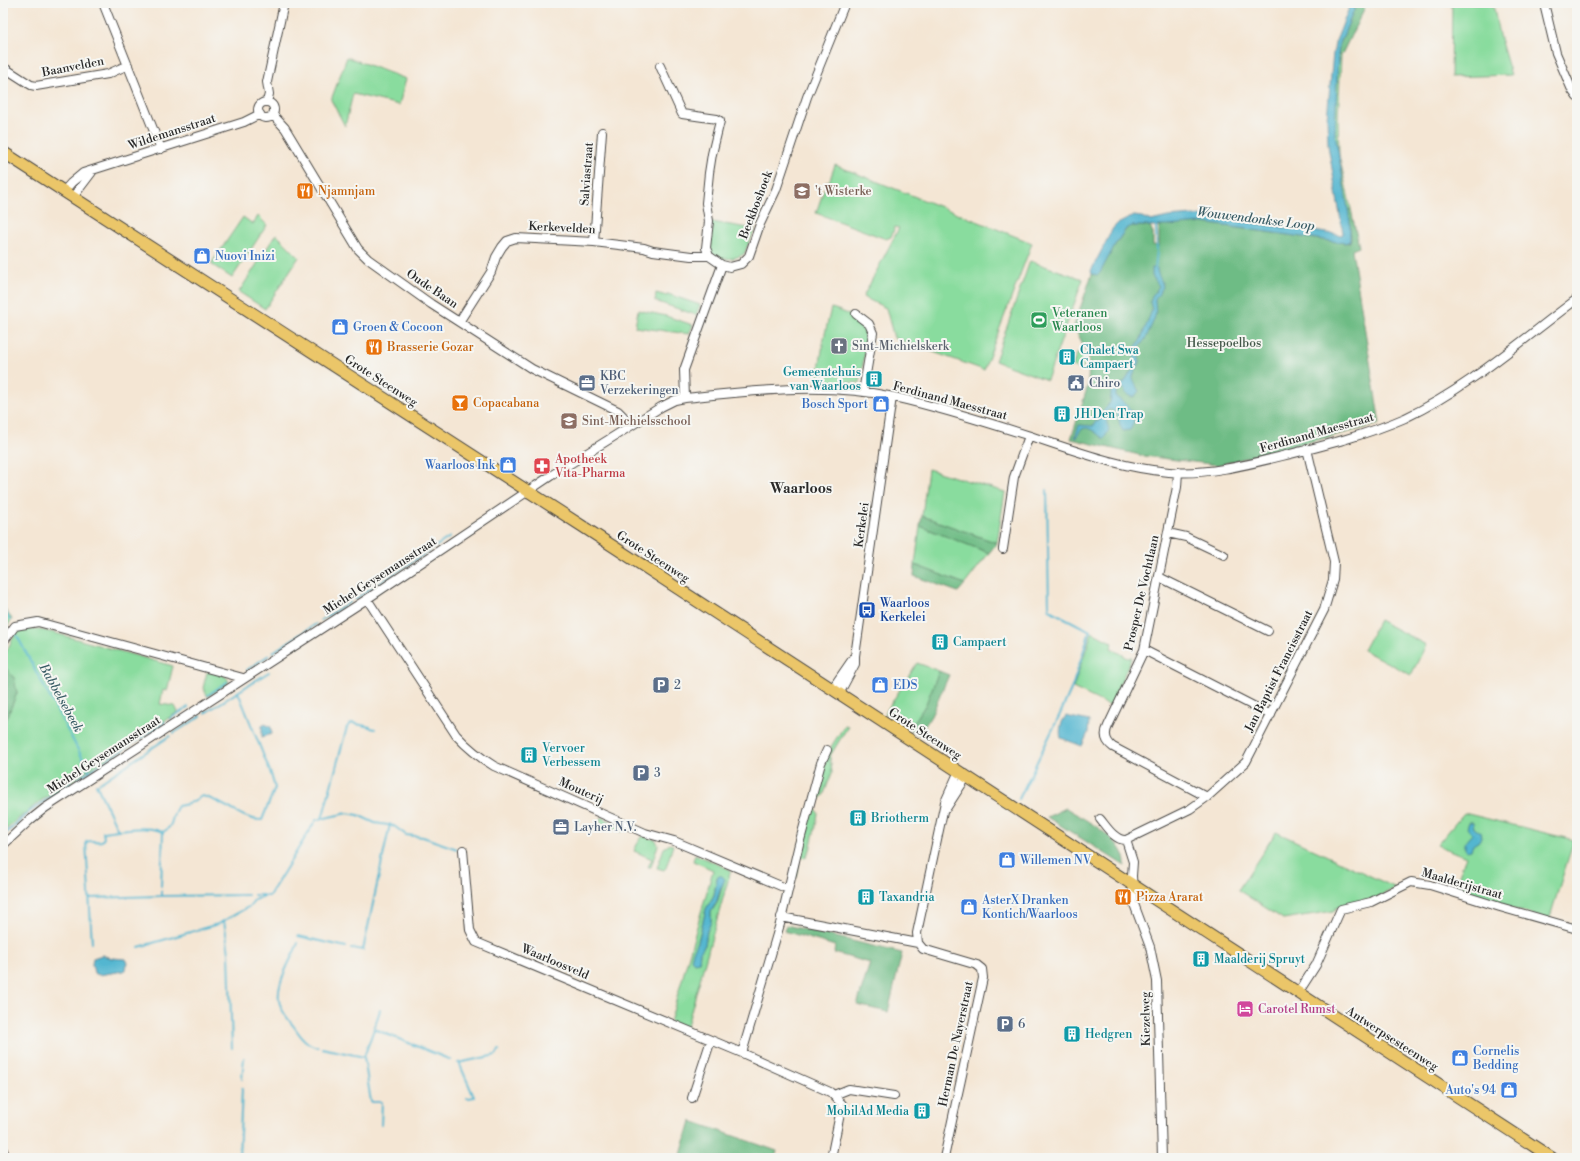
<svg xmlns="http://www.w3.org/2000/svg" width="1580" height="1161" viewBox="0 0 1580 1161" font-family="'Libre Bodoni',serif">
  <rect width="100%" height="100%" fill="#f6f6f2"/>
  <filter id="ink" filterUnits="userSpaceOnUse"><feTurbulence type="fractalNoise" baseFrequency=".025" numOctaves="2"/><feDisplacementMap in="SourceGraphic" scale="8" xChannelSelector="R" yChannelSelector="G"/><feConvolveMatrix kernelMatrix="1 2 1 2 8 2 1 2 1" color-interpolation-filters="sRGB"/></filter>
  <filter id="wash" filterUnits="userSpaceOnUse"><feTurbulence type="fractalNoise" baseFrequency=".012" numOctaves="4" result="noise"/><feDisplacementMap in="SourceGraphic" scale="16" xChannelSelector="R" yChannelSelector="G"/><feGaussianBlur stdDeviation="0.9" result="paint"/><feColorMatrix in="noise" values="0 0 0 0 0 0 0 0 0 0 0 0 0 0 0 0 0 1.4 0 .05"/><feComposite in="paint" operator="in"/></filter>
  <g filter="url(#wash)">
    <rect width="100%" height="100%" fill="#f4e6d4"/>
    <path fill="#89dc9e" stroke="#5a8464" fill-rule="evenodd" d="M1452,3H1493L1499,35L1511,75L1451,77Z
      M1338,55L1341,56L1338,118L1339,155L1351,209L1348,210L1335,133Z
      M347,57L406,79L399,105L353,94L345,126L331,100Z
      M835,165L1032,243L984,370L894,338L886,308L863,297L899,228L895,227L891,237L886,239L816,213L827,181L829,182Z
      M258,216L267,225L232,278L211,264L243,217L253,224Z
      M712,222L755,229L744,254C734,260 712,263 709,247C708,239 711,229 712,222Z
      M276,234L299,257L265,309L239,292Z
      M1030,261L1083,279L1047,380L995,361Z
      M656,293L667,296L668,294L700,305L696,315L655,301Z
      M831,308C843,311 863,319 868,331L860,383L817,381L824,338Z
      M638,310L666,316L693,325L689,334L635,327Z
      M1078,352L1087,356L1082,370L1072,366Z
      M928,469L1005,492L997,543L922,516Z
      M920,526L989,553L965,584L915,565Z
      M3,607L12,619L3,633Z
      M1379,620L1426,645L1411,675L1363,650Z
      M27,629L41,630L55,633L173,666L167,691L163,690L160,704L175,706L178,712L39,802L12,824L3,833V727L17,693L14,678L3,665V658L16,632Z
      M1092,632L1113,643L1111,648L1128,658L1132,657L1110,706L1073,688Z
      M917,663L939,671L926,704L910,729L885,713Z
      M207,672C215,673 228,673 229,683L208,697L203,688Z
      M845,725L848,726L847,728L830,756L832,773L823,796L815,802L814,807L818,813L817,820L810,850L805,858L800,857L797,877L794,876L823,765L832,745Z
      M1464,813L1574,840L1549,920L1453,890L1466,857L1437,845Z
      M601,817L622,827L623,830L622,832L599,822Z
      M1276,832L1396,888L1373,899L1336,908L1334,911L1283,919L1238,890Z
      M644,836L656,840L658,845L651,867H648L652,859L634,851L640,838Z
      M670,844L673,845L666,868L664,870L657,868L664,848Z
      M695,854L731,870L686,1029L670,1022L713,870L693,861ZM717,877L724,881L717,903L711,912V922L707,931L705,945L700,952L699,962L695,963L693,953L698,941L706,909L714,895Z"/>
    <path fill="#6ebc85" stroke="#4c7458" d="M1357,3H1367L1341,56L1338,55L1339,46Z
      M1351,209L1359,247L1352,250L1380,424L1218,465L1144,456L1071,439L1088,385L1089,357L1074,326L1092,274L1094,275L1126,229L1131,226H1150L1153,233V245L1159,246V226L1203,223L1345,243L1350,242L1351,238L1348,210Z
      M922,516L997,543L989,553L920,526Z
      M915,565L965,584L958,592L914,576Z
      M3,665L14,678L17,693L3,727Z
      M939,671L949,675L931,716L919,735L910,729L926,704Z
      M1066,808C1085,820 1127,840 1125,866L1047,817Z
      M786,925L902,953L888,1012L857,1005L870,963L834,953L835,946L784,931Z
      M691,1121L777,1151L775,1158H680Z"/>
    <path fill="#52b6d0" stroke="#3e707e" d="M1351,3H1357L1339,46L1338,55L1335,133L1350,221V241L1345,243L1203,223L1167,226H1132L1126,229L1116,243L1100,273L1097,275L1092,274L1091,271L1113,228L1117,224L1134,216L1142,217L1151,221L1168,217L1193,215L1342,235L1343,233L1328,145L1327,118L1333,53L1335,43Z
      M1152,268H1157C1157,276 1162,279 1163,287L1155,300L1156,313L1154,320L1146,338L1137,350L1140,362C1133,378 1129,374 1139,391L1135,396L1131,397L1125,393V391L1122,388H1119L1116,392V397C1127,405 1141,414 1130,430L1123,431C1116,422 1123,414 1109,409C1102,415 1108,423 1109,430L1104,439C1094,432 1083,419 1077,438L1075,437L1079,425L1093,426L1096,421L1098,422C1104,415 1101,410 1110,403C1113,386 1107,390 1124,383L1130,373L1136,367L1133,350L1140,341L1152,310L1150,302L1152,297L1159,286L1152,276Z
      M1066,716L1089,721L1088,733L1082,746L1061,738C1059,731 1061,721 1066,716Z
      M265,724L271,727L272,734L262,737V726Z
      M1469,822H1473L1474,828L1480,832L1481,837L1479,841L1473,845L1471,850L1467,851L1465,849V842L1472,834L1467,828Z
      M719,876H722L725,879L720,891L717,901L711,912V922L707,931L705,945L700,952L699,962L694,963L691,960L693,951L698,942L706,909L714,895L717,878Z
      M102,955L111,958L126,959L128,963L124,971L99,975L94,973L92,964L93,958Z"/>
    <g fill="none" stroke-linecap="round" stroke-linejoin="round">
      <path stroke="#52b6d0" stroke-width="2" d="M1155,270L1157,251L1156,225
        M355,599L450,537
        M3,610L10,619
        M321,620L350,602
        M16,634L90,772
        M273,652L316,624
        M247,670L269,655
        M208,695L227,682
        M205,713L269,672
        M170,719L188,707
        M371,728L375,729
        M174,733L201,716
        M77,780L165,722
        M97,785L170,736
        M1019,799L1061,712L1072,687L1090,631L1053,612L1049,608L1047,490
        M322,819L347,727L352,723L370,727
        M118,830C133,829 149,826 163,832L161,886
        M163,832C175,826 170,817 178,806L188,804L202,796C222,800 243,821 262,820L275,788L271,774L238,692
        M3,836L29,812L71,783
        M254,895H263
        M161,896L248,895
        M90,898L161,896V891
        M224,921L229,953L232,1048
        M298,936L346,947
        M92,943L86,842C91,840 96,842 102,841L104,838L103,832L118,830L96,784
        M298,943C291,961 272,988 281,1007C284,1015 290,1021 295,1028C301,1037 307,1045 318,1047
        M139,947L218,924L250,906L254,900L264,896H269L316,820L347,813L358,815L375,823L394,826L406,835L423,837L457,849
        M351,948L363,950L390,824
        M380,1010L374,1029L451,1060
        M374,1029L364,1057L371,1102H382L381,1125
        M322,1048L364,1057
        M461,1062L460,1065L474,1097L467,1098
        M458,1063L496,1055L499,1050
        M242,1079L244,1058
        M239,1158L242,1088"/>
    </g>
  </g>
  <g filter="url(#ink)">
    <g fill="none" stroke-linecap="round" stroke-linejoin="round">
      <g stroke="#494744" stroke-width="10">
        <path id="minor" d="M103,3L161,149
          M1544,3L1556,53L1572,90L1577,97
          M660,66L682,114L717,119L720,121L712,154L709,173L706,203L709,221L706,248L709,256L722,265
          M3,67L31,85L36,86L108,74L128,65
          M267,102L269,94L267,82L284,3
          M258 110a8 8 0 1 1 16 0a8 8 0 1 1-16 0Z
          M273,115L285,128L358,249L368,259L431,304L532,369L618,411L623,416L630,426
          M64,191L71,183L83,173L244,122L260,114
          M73,197L92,172
          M594,242L602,132
          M856,314L869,324L873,333L863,392
          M459,322L491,272L496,257L502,247L507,241L516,238L594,242L644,248L653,251L691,256H709
          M685,398L684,370L722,265L730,267L741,264L749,256L760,224L776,190L807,97L845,3
          M1178,472L1177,487L1144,650L1108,726C1104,734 1105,741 1113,747L1207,797
          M1168,533L1186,537L1224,555
          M1003,549L1014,477L1029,436
          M1159,577L1268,631
          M367,599L456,735C467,747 479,757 494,766L645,833L674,841L788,889
          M3,642L15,626L38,622L243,678
          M1144,650L1271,715
          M832,689L852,660
          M839,694L855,664V656L892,397
          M947,807L967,776
          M1100,819C1106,826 1115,841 1126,840
          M3,845L30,820L45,808L367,599L552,475L661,407L675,400L685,398C753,391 826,382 894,397C939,407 983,421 1027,435C1073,450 1120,468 1169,472C1207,475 1246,465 1282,456C1323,446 1366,435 1405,418C1467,389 1522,340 1577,299
          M463,850L470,930L476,942L742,1053L830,1092L842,1104L831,1158
          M781,917L918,943
          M1298,993L1316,965L1341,909L1371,902L1411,882L1430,885L1500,907L1577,929
          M742,1053L780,924L799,844L821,763L827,750
          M834,1095L849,1089L894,1096
          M692,1098L711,1040
          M3,1150L6,1158
          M944,1158L983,978L982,969L977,965L923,949L918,943L917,933L945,802L959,771
          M1162,1158L1157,981L1150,947L1134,904L1132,876L1133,862L1126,840L1190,809L1207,797L1246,762L1324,610L1333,580L1334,562L1307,449"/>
      </g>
      <g stroke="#494744" stroke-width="13">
        <path id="major" d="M3,152L582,526L1552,1158"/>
      </g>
      <use href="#minor" stroke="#fff" stroke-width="8"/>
      <use href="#major" stroke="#ebc669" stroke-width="11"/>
    </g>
  </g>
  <defs>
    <g id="restaurant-square" transform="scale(0.9)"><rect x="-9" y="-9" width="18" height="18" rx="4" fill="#e8710a" stroke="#f6f6f2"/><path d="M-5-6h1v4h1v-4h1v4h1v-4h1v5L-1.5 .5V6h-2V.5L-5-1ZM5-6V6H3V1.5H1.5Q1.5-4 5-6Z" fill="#fff"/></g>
    <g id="school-square" transform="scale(0.9)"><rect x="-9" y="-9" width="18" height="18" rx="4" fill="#8d6e63" stroke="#f6f6f2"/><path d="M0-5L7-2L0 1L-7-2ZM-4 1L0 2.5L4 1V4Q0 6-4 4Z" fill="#fff"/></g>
    <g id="shop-square" transform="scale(0.9)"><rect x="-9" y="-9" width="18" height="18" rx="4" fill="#3f7fe0" stroke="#f6f6f2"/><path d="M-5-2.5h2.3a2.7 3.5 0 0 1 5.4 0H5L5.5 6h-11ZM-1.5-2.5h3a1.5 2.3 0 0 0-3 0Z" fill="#fff"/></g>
    <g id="stadium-square" transform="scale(0.9)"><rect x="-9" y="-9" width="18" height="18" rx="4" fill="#2e9e5b" stroke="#f6f6f2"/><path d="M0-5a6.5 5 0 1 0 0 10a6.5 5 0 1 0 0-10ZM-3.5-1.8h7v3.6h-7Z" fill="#fff"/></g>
    <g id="church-square" transform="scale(0.9)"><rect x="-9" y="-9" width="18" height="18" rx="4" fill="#6b7280" stroke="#f6f6f2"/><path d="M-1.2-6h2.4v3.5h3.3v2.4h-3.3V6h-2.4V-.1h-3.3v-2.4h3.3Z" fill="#fff"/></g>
    <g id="building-square" transform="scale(0.9)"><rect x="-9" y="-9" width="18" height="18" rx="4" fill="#0f9aa8" stroke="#f6f6f2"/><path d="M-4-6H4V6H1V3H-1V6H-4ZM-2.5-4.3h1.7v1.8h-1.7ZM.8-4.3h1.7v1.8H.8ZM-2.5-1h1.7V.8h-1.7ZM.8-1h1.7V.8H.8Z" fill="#fff"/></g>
    <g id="office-square" transform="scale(0.9)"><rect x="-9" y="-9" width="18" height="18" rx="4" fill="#5c6f8a" stroke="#f6f6f2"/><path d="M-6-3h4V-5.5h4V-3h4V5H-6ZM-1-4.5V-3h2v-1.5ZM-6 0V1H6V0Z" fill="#fff"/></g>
    <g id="civic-square" transform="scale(0.9)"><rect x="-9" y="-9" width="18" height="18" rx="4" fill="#5c6f8a" stroke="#f6f6f2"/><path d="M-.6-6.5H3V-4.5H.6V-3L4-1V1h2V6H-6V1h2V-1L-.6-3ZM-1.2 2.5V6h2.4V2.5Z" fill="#fff"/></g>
    <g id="bar-square" transform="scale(0.9)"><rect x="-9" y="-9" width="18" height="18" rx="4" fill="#e8710a" stroke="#f6f6f2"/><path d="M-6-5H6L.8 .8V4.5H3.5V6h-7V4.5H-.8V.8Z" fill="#fff"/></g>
    <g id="pharmacy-square" transform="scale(0.9)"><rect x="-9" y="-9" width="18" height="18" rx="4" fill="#e0444e" stroke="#f6f6f2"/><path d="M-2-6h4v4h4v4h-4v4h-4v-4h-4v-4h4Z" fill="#fff"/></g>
    <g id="bus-square" transform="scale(0.9)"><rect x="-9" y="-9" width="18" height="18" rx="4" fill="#1a4fb4" stroke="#f6f6f2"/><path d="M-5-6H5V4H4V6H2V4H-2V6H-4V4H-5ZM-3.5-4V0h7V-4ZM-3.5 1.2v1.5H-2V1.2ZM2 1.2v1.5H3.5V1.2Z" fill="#fff"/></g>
    <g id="parking-square" transform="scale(0.9)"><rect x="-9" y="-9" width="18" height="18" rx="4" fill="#5c6f8a" stroke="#f6f6f2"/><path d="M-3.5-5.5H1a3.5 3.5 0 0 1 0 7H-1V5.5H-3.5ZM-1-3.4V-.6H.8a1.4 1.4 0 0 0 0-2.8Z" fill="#fff"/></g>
    <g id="hotel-square" transform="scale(0.9)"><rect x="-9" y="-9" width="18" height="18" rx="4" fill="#d1479c" stroke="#f6f6f2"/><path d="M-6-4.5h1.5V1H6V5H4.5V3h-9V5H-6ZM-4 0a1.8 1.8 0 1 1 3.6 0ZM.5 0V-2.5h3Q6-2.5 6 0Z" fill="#fff"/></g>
  </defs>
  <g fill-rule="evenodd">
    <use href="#restaurant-square" x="305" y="191"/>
    <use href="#school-square" x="802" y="191"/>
    <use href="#shop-square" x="202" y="256"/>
    <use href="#stadium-square" x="1039" y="320"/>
    <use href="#shop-square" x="340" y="327"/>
    <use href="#church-square" x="839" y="346"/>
    <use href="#restaurant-square" x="374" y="347"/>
    <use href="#building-square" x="1067" y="357"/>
    <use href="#building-square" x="874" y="379"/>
    <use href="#office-square" x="587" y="383"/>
    <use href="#civic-square" x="1076" y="383"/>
    <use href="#bar-square" x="460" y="403"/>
    <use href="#shop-square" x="881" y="404"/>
    <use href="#building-square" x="1062" y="414"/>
    <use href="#school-square" x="569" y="421"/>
    <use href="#shop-square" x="508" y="465"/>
    <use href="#pharmacy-square" x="542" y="466"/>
    <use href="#bus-square" x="867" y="610"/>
    <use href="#building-square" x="940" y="642"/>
    <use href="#parking-square" x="661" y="685"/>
    <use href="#shop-square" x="880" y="685"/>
    <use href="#building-square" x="529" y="755"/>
    <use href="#parking-square" x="641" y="773"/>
    <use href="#building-square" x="858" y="818"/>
    <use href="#office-square" x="561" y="827"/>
    <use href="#shop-square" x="1007" y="860"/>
    <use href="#building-square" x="866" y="897"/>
    <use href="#restaurant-square" x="1123" y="897"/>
    <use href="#shop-square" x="969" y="907"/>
    <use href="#building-square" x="1201" y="959"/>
    <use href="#hotel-square" x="1245" y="1009"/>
    <use href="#parking-square" x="1005" y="1024"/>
    <use href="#building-square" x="1072" y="1034"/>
    <use href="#shop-square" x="1460" y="1058"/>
    <use href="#shop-square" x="1509" y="1090"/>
    <use href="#building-square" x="922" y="1111"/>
  </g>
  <g text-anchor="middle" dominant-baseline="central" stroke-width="4" stroke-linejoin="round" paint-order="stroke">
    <g font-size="12" fill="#2b2b2b" stroke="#f6f6f2">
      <text transform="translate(73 67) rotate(-11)">Baanvelden</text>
      <text transform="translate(172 132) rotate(-18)">Wildemansstraat</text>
      <text transform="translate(587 174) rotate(-86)">Salviastraat</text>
      <text transform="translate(756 205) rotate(-69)">Beekboshoek</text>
      <text transform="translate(562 228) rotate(3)">Kerkevelden</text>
      <text transform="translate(432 289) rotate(34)">Oude Baan</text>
      <text transform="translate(381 381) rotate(33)">Grote Steenweg</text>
      <text transform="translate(950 401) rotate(15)">Ferdinand Maesstraat</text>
      <text transform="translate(1317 433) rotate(-16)">Ferdinand Maesstraat</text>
      <text transform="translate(862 525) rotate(-82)">Kerkelei</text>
      <text transform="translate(653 557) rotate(33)">Grote Steenweg</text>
      <text transform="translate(380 576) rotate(-33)">Michel Geysemansstraat</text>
      <text transform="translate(1142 593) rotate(-77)">Prosper De Vochtlaan</text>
      <text transform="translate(1279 671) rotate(-63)">Jan Baptist Francisstraat</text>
      <text transform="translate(925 734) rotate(33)">Grote Steenweg</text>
      <text transform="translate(104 755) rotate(-33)">Michel Geysemansstraat</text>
      <text transform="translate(581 791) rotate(24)">Mouterij</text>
      <text transform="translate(1462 884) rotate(16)">Maalderijstraat</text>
      <text transform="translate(555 962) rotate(23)">Waarloosveld</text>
      <text transform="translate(1146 1019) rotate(-91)">Kiezelweg</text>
      <text transform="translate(1392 1039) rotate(33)">Antwerpsesteenweg</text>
      <text transform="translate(956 1044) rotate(-78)">Herman De Nayerstraat</text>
    </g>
    <g font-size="12" fill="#c56008" stroke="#f6f6f2" text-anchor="start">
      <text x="318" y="191">Njamnjam</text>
      <text x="387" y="347">Brasserie Gozar</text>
      <text x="473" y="403">Copacabana</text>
      <text x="1136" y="897">Pizza Ararat</text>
    </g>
    <g font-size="12" fill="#785e54" stroke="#f6f6f2" text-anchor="start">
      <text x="815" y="191">'t Wisterke</text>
      <text x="582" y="421">Sint-Michielsschool</text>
    </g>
    <g font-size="12" fill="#366cbe" stroke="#f6f6f2" text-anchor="start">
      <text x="215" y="256">Nuovi Inizi</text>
      <text x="353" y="327">Groen &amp; Cocoon</text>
      <text x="868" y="404" text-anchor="end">Bosch Sport</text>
      <text x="495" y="465" text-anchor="end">Waarloos Ink</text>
      <text x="893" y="685">EDS</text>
      <text x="1020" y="860">Willemen NV</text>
      <text x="982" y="900">AsterX Dranken<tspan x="982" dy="14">Kontich/Waarloos</tspan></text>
      <text x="1473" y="1051">Cornelis<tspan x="1473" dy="14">Bedding</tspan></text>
      <text x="1496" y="1090" text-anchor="end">Auto's 94</text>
    </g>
    <g font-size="12" fill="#27864d" stroke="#f6f6f2" text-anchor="start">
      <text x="1052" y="313">Veteranen<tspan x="1052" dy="14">Waarloos</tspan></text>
    </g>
    <g font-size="12" fill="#425748" stroke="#f6f6f2">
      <text x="1224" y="343">Hessepoelbos</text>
    </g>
    <g font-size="12" fill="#5b616d" stroke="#f6f6f2" text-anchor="start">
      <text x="852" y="346">Sint-Michielskerk</text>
    </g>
    <g font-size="12" fill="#0d838f" stroke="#f6f6f2" text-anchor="start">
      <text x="1080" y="350">Chalet Swa<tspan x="1080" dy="14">Campaert</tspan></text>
      <text x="861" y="372" text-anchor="end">Gemeentehuis<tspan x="861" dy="14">van Waarloos</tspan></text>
      <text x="1075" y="414">JH Den Trap</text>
      <text x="953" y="642">Campaert</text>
      <text x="542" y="748">Vervoer<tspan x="542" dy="14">Verbessem</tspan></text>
      <text x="871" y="818">Briotherm</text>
      <text x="879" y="897">Taxandria</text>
      <text x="1214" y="959">Maalderij Spruyt</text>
      <text x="1085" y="1034">Hedgren</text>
      <text x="909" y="1111" text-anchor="end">MobilAd Media</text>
    </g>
    <g font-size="12" fill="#4e5e75" stroke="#f6f6f2" text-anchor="start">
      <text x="600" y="376">KBC<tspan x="600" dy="14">Verzekeringen</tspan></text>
      <text x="1089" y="383">Chiro</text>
      <text x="674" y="685">2</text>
      <text x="654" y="773">3</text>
      <text x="574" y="827">Layher N.V.</text>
      <text x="1018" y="1024">6</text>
    </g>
    <g font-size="12" fill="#be3a42" stroke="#f6f6f2" text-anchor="start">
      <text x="555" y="459">Apotheek<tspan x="555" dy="14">Vita-Pharma</tspan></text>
    </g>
    <g font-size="12" fill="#164399" stroke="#f6f6f2" text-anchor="start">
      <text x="880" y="603">Waarloos<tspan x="880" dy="14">Kerkelei</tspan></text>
    </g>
    <g font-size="12" fill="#b23c85" stroke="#f6f6f2" text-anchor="start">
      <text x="1258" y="1009">Carotel Rumst</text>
    </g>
    <g font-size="13" font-style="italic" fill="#395c65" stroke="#f6f6f2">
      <text transform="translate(1256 219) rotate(7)">Wouwendonkse Loop</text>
      <text transform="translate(61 698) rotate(61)">Babbelsebeek</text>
    </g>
    <g font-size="14" font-weight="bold" fill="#2b2b2b" stroke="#f6f6f2">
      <text x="801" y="489">Waarloos</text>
    </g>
  </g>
  <rect width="1580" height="1161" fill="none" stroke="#f6f6f2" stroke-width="16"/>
</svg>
